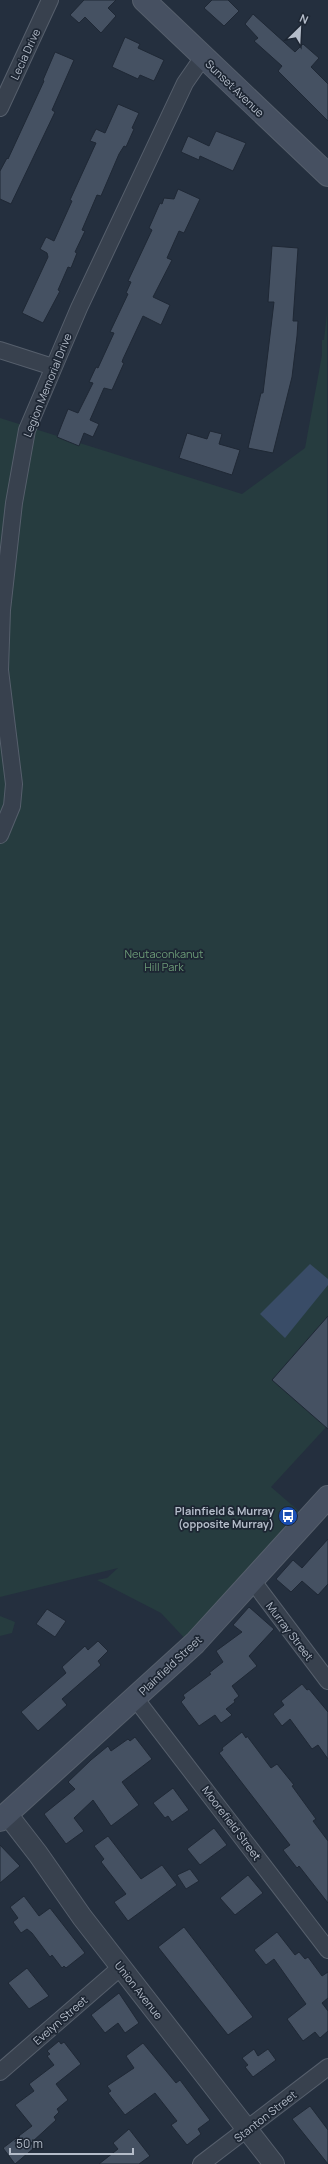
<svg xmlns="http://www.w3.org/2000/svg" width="328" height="2164" viewBox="0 0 328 2164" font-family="Manrope,sans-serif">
  <rect width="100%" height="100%" fill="#242f3e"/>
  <path fill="#263c3f" d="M327,313L328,1425L271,1487L307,1518L190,1644L161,1613L97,1580L107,1578L118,1568L0,1597V418L242,494L305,448L322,355V340H324Z
    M0,1616L15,1622L12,1633L0,1636Z"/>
  <path fill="#394c67" d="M310,1264L328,1279V1285L285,1338L260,1314Z"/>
  <path fill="#455162" stroke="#1f2835" d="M84,0H116L108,8L116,16L101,33L85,17L79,23L70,15Z
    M212,0H228L239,11L224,26L204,8Z
    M253,14L295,52L303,44L319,58L311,67L328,84V121L278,71L282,66L254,41L258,38L245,24Z
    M125,37L140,44L138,48L164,60L154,81L140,75L138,79L112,67Z
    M55,52L74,60L52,110L55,112L11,204L0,199V171L7,158L8,159L44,81L43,80Z
    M118,104L139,113L132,128L134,129L126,147L124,146L119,154L101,196L97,195L82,230L85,231L75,252L77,253L71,268L68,267L58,290L60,291L43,323L22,313L48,257L47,253L40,249L46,237L54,241L72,201L70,200L96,143L90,141L96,129L105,133Z
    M216,131L246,143L233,171L200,156L199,160L181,152L188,136L209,146Z
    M178,189L200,199L184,233L179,231L167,258L172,260L153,297L170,305L161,325L143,316L123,359L122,362L124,363L112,390L104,388L90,420L99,424L93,437L84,433L79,446L57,437L62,424L68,409L78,413L93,383L89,382L96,367L98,368L114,333L110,332L128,294L126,293L131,282L128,281L152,230L149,228L160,203L162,204L164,198L174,199Z
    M272,246L298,248L293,321H298L297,336L292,377L273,453L248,448L261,393H263L268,352L274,302H268Z
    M210,431L222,434L219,444L240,450L232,475L179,458L187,433L207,439Z
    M328,1316V1429L272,1380Z
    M328,1539V1584L318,1595L302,1581L291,1592L276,1579L293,1560L302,1568Z
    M249,1607L274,1629L249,1656L257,1666L232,1686L239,1696L234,1700L235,1702L226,1709L232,1715L221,1723L215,1715L199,1726L181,1702L185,1698L183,1695L211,1674L209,1673L223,1662L216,1651L242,1632L233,1625Z
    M47,1609L66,1621L55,1637L36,1624Z
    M98,1641L108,1651L98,1661L101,1665L62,1699L67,1705L38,1731L21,1712L66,1673L62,1667L85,1646L88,1650Z
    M302,1684L307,1690L309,1689L328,1712V1759L318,1745L312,1749L290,1719L282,1726L273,1714L284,1705L281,1701Z
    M242,1732L246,1738L247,1736L271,1768L277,1764L294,1785L292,1786L316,1819L313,1821L328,1841V1903L299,1866L297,1868L283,1850L290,1845L219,1753L223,1750L222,1748Z
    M135,1737L152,1759L122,1782L139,1805L111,1826L93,1800L74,1818L84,1831L66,1844L44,1814L75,1789L68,1782L91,1760L108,1746L111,1751L128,1739L130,1741Z
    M173,1788L189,1810L172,1822L168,1816L165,1818L153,1803Z
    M214,1828L227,1845L200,1865L187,1849Z
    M108,1836L141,1879L162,1865L177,1885L128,1921L114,1902L126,1894L101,1862L104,1859L94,1846Z
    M0,1845L20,1866L0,1883Z
    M190,1869L199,1881L186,1889L177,1875Z
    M248,1875L263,1893L235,1915L220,1898Z
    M24,1896L39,1916L50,1908L85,1953L66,1968L64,1966L62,1968L52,1955L50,1957L32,1933L27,1929L21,1933L13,1922L18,1918L10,1907Z
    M184,1927L253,2017L228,2035L158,1947Z
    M277,1932L295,1955L299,1952L305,1959L308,1957L322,1976L328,1972V1998L322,2003L328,2011V2031L320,2038L315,2032L303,2041L287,2019L306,2004L274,1959L266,1965L254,1950Z
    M27,1968L49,1996L29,2009L8,1983Z
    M119,1993L139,2023L125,2033L118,2023L105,2033L91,2015Z
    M59,2041L61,2044L64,2042L81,2064L56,2084L68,2100L57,2109L59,2112L54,2117L56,2120L31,2143L34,2148L15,2164L3,2148L32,2126L15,2105L34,2091L29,2084L54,2065L47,2056L50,2054L47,2051Z
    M143,2043L176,2083L180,2080L210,2120L198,2129L201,2134L187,2145L171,2125L177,2121L155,2093L125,2115L108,2093L111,2091L107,2086L134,2068L126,2056Z
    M254,2049L258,2056L268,2049L276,2060L253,2077L245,2067L248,2065L242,2058Z
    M310,2106L328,2130V2164L292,2119Z
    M129,2129L150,2156L139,2164H99L118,2149L113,2143Z"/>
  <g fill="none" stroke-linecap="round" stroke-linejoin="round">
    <g stroke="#565f6c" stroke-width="18">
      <path id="minor" d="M0,108L50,0
        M0,350L53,367
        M0,835L12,806L14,784L0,670L2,610L14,503L27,430L79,308L185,83L203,57
        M252,1580L328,1681
        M135,1698L328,1950
        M0,2072L121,1967
        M201,2164L328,2067"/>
    </g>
    <g stroke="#565f6c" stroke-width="22">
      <path id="tertiary" d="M7,1814L38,1854L82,1917L274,2164"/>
    </g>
    <g stroke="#565f6c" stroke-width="24">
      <path id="secondary" d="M144,0L328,175
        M0,1820L195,1643L328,1497"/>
    </g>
    <use href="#minor" stroke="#38414e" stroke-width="16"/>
    <use href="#tertiary" stroke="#38414e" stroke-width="20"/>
    <use href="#secondary" stroke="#465061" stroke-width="22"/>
  </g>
  <defs>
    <g id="bus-disc" transform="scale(1)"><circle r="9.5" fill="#1a4fb4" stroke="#1d2633"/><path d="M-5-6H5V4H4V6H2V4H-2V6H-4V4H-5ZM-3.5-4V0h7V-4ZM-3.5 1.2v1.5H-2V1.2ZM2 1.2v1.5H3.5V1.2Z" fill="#fff"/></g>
  </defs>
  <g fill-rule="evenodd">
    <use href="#bus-disc" x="288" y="1516"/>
  </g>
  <g text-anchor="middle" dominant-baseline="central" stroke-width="3.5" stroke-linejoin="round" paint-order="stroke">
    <g font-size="11" fill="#b4bcc9" stroke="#1d2633">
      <text transform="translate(25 54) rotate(-65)">Lecia Drive</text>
      <text transform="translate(235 88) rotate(44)">Sunset Avenue</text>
      <text transform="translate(47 385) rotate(-68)">Legion Memorial Drive</text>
      <text transform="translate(290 1631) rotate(53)">Murray Street</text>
      <text transform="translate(170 1665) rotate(-43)">Plainfield Street</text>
      <text transform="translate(232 1823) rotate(53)">Moorefield Street</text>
      <text transform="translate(139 1990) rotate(52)">Union Avenue</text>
      <text transform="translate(60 2020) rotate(-41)">Evelyn Street</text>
      <text transform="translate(265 2116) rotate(-38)">Stanton Street</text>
    </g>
    <g font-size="11" fill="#6b9a76" stroke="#1d2633">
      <text x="164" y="953">Neutaconkanut<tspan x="164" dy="13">Hill Park</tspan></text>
    </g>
    <g font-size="11" font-weight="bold" fill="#b4bcc9" stroke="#1d2633" text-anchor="end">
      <text x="274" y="1510">Plainfield &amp; Murray<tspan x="274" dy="13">(opposite Murray)</tspan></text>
    </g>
  </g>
  <g transform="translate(300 28) rotate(24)" stroke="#1d2633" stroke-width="3" paint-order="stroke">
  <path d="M0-3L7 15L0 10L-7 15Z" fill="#b4bcc9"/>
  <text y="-6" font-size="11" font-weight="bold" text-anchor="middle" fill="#b4bcc9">N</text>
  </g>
  <path d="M10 2148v6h123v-6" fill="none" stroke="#b4bcc9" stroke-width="2"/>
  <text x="16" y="2148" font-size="12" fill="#b4bcc9" stroke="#1d2633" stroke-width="3" paint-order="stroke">50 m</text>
</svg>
